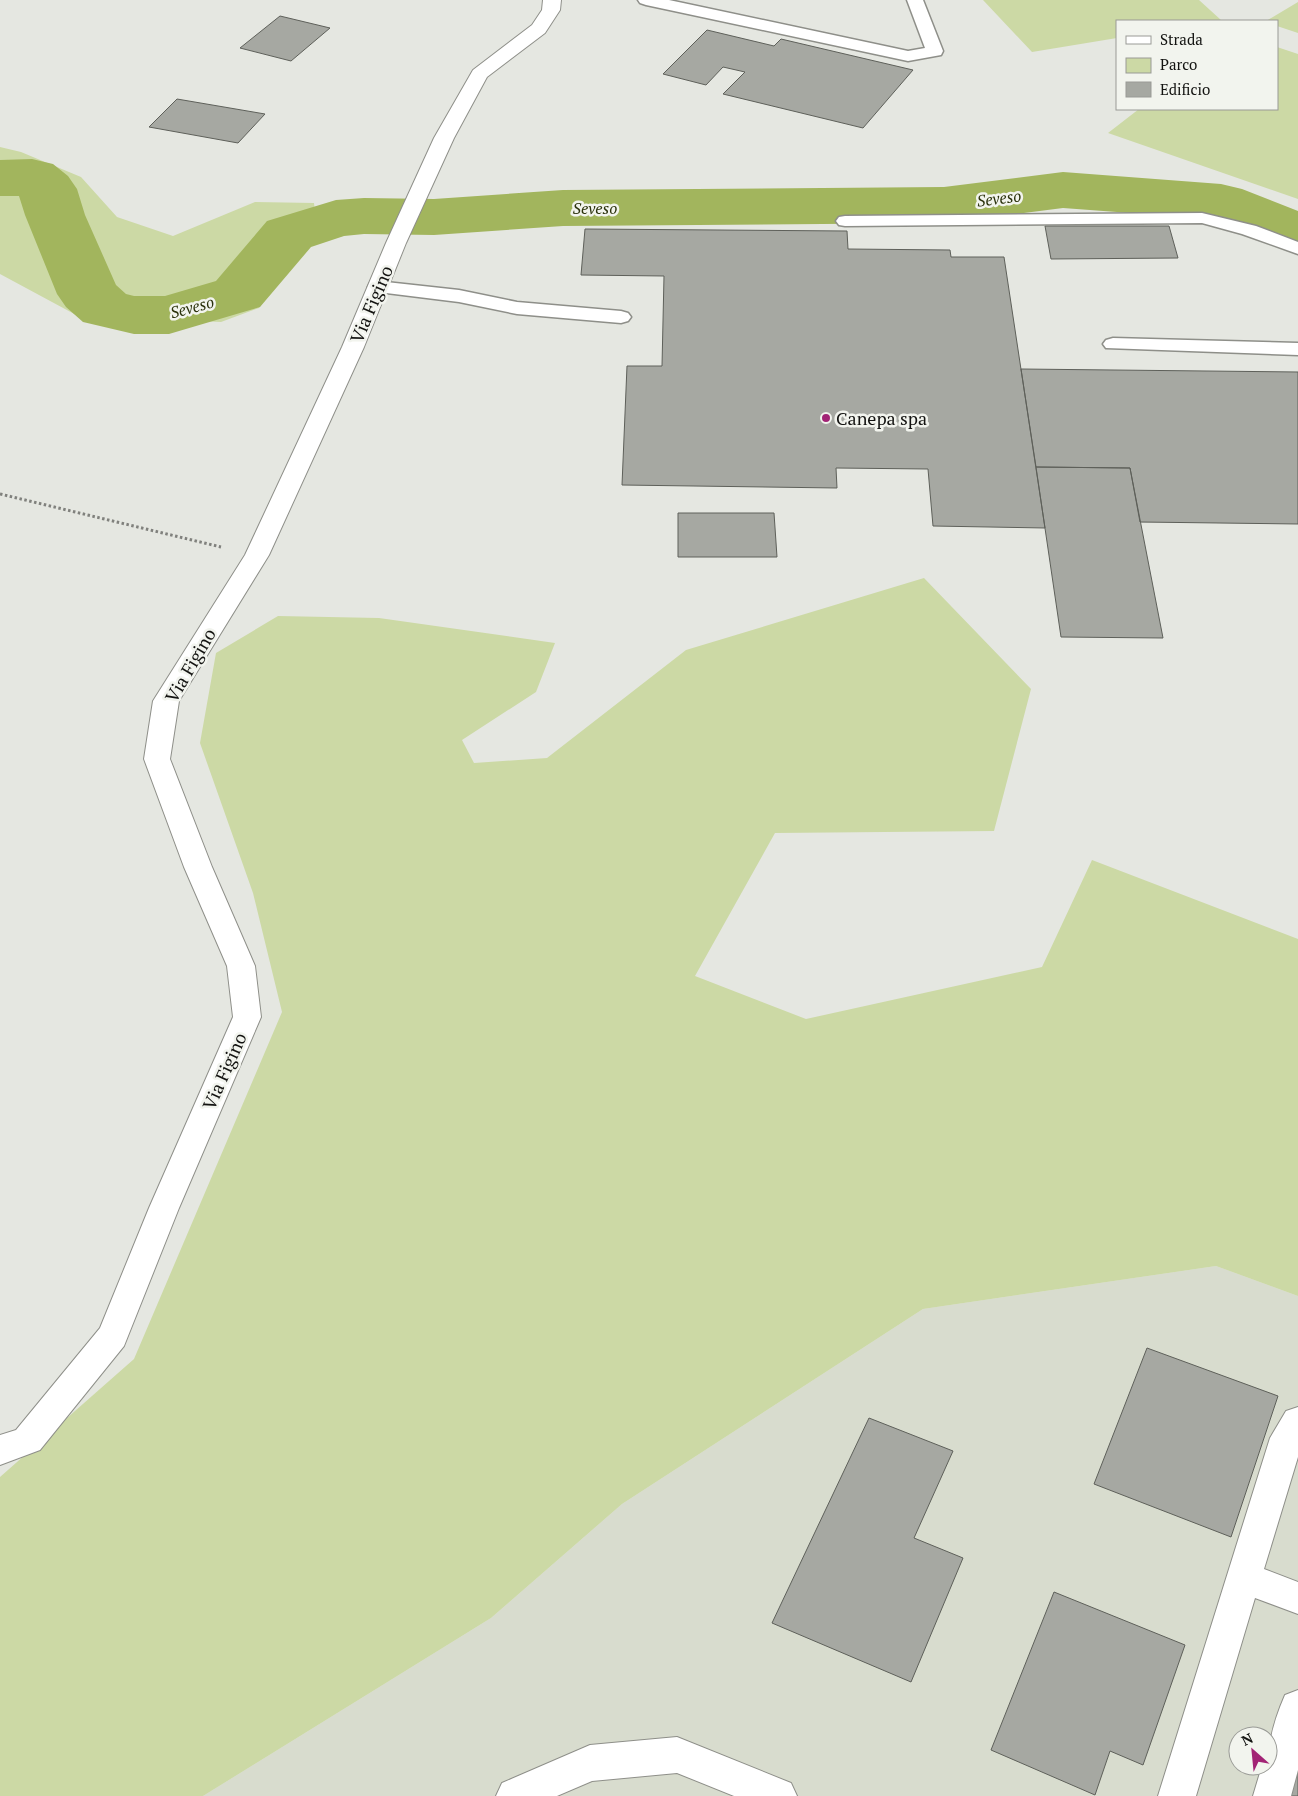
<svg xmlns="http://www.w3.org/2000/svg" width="1298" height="1796" viewBox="0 0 1298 1796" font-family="'PT Serif',serif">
  <rect width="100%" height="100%" fill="#e5e7e1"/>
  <path fill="#d8dcce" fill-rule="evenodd" d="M1216,1266L1298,1296V1796H203L491,1618L622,1504L923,1309ZM1238,1736H1268V1766H1238Z"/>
  <path fill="#ccd9a5" d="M983,0H1199L1221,20L1117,21V38L1032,52Z
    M1298,2V33L1277,26V21H1266Z
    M1277,47L1298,54V199L1108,133L1139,109H1277Z
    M0,147L21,152L81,177L117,217L173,236L255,202L314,203L317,232L259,308L221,322L78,316L0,274Z
    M924,578L1031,689L994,831L775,833L695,976L806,1019L1042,967L1092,860L1298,939V1296L1216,1266L923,1309L622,1504L491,1618L203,1796H0V1477L134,1359L282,1012L253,893L200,743L216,653L278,616L379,618L555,643L536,692L462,740L474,763L547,758L686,650Z"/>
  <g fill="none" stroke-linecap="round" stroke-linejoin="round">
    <path fill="#a2b55d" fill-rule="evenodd" d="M32,159L53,164L68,176L77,189L85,215L116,285L126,294L134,296H165L216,281L267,221L336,200L364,198L434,199L563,190L944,187L1063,172L1221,184L1242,189L1298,211V250L1276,245L1211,219L1063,208L944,223L563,226L434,235L364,234L344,236L311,247L260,307L169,334H134L83,322L66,307L57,294L25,215L19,196H0V160Z"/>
  </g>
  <path fill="#a6a8a2" stroke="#5e605a" d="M280,16L330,28L291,61L240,48Z
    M707,30L774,46L781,39L913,70L863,128L723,94L745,72L723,67L706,85L663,74Z
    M177,99L265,114L238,143L149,127Z
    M1045,226H1169L1178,258L1051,259Z
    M585,229L847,231L848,249L950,250L951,257H1004L1045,528L933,526L928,469L836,468L837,488L622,485L627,366H662L664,276L581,275Z
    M1021,369L1298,372V524L1140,522L1130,468L1036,467Z
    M1036,467L1130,468L1163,638L1061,637Z
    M678,513H774L777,557H678Z
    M1147,1348L1278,1396L1231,1537L1094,1484Z
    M869,1418L953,1451L914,1538L963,1558L911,1682L772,1623Z
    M1054,1592L1185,1645L1143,1765L1110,1751L1095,1795L991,1750Z
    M1298,1760V1796H1287Z"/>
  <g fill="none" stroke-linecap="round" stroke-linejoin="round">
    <g stroke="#8e8f89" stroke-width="3">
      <path id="service" d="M638,0H669L908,51L925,48L907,0H923L943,51L941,55L908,61L646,5L640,3Z
        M1202,213L1256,226L1298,242V254L1242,234L1202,223L845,226L839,225L836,221L839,217L845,216Z
        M377,281L459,290L517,302L621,311L628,313L631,317L628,321L621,323L517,314L459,302L370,291L368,287L370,283Z
        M1113,338L1298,343V355L1106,348L1103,344L1106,340Z"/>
    </g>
    <g stroke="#8e8f89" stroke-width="2">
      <path id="minor" d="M1298,1407V1457L1264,1569L1298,1582V1614L1255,1598L1196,1796H1158L1270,1438L1286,1411Z
        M1298,1690V1770L1291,1796H1253L1262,1766H1268C1268,1741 1275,1718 1285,1695Z
        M677,1737L791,1783L797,1796H734L677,1773L592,1781L557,1796H496L502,1783L590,1745Z"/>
    </g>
    <g stroke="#8e8f89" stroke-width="2">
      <path id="tertiary" d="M543,0H561L560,10L545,33L487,77L454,138L406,243L364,347L269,555L179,701L170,759L212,867L255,966L261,1017L179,1208L124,1346L40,1450L0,1465V1435L16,1430L100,1328L149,1208L233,1017L227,966L184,867L144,759L153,701L245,555L342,347L386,243L434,138L473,70L532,25L542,10Z"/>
    </g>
    <path stroke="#80817d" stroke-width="3" stroke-dasharray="2.5 2.5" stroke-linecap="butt" d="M0,494L221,547"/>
    <use href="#service" fill="#fff" fill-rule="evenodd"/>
    <use href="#minor" fill="#fff" fill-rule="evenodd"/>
    <use href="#tertiary" fill="#fff" fill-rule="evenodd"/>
  </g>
  <circle fill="#a22375" stroke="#f2f4ee" stroke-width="2" cx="826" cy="418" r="5"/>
  <g text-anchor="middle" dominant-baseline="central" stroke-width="5" stroke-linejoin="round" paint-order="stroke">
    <g font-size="16" font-style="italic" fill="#2b320c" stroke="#f2f4ee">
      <text transform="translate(999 198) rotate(-7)">Seveso</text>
      <text x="595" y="208">Seveso</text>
      <text transform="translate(192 307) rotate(-15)">Seveso</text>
    </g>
    <g font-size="18" fill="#131311" stroke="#f2f4ee">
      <text transform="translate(371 304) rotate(-67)">Via Figino</text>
      <text transform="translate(190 665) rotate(-60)">Via Figino</text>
      <text transform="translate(224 1071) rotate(-66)">Via Figino</text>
    </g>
    <g font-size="18" fill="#131311" stroke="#f2f4ee" text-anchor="start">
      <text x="836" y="418">Canepa spa</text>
    </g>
  </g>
  <rect x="1116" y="20" width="162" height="90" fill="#f2f4ee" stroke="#999a96"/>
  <rect x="1126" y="36" width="25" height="8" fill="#ffffff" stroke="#999a96"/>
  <text x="1160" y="45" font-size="15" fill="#131311">Strada</text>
  <rect x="1126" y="58" width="25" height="15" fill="#ccd9a5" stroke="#999a96"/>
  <text x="1160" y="70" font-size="15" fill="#131311">Parco</text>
  <rect x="1126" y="82" width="25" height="15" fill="#a6a8a2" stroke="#999a96"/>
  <text x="1160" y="95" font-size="15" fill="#131311">Edificio</text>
  <g transform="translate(1253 1751) rotate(333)"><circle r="24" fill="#f2f4ee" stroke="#999a96"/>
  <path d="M0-4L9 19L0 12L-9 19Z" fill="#a22375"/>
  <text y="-8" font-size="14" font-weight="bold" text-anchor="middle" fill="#131311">N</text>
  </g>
</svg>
